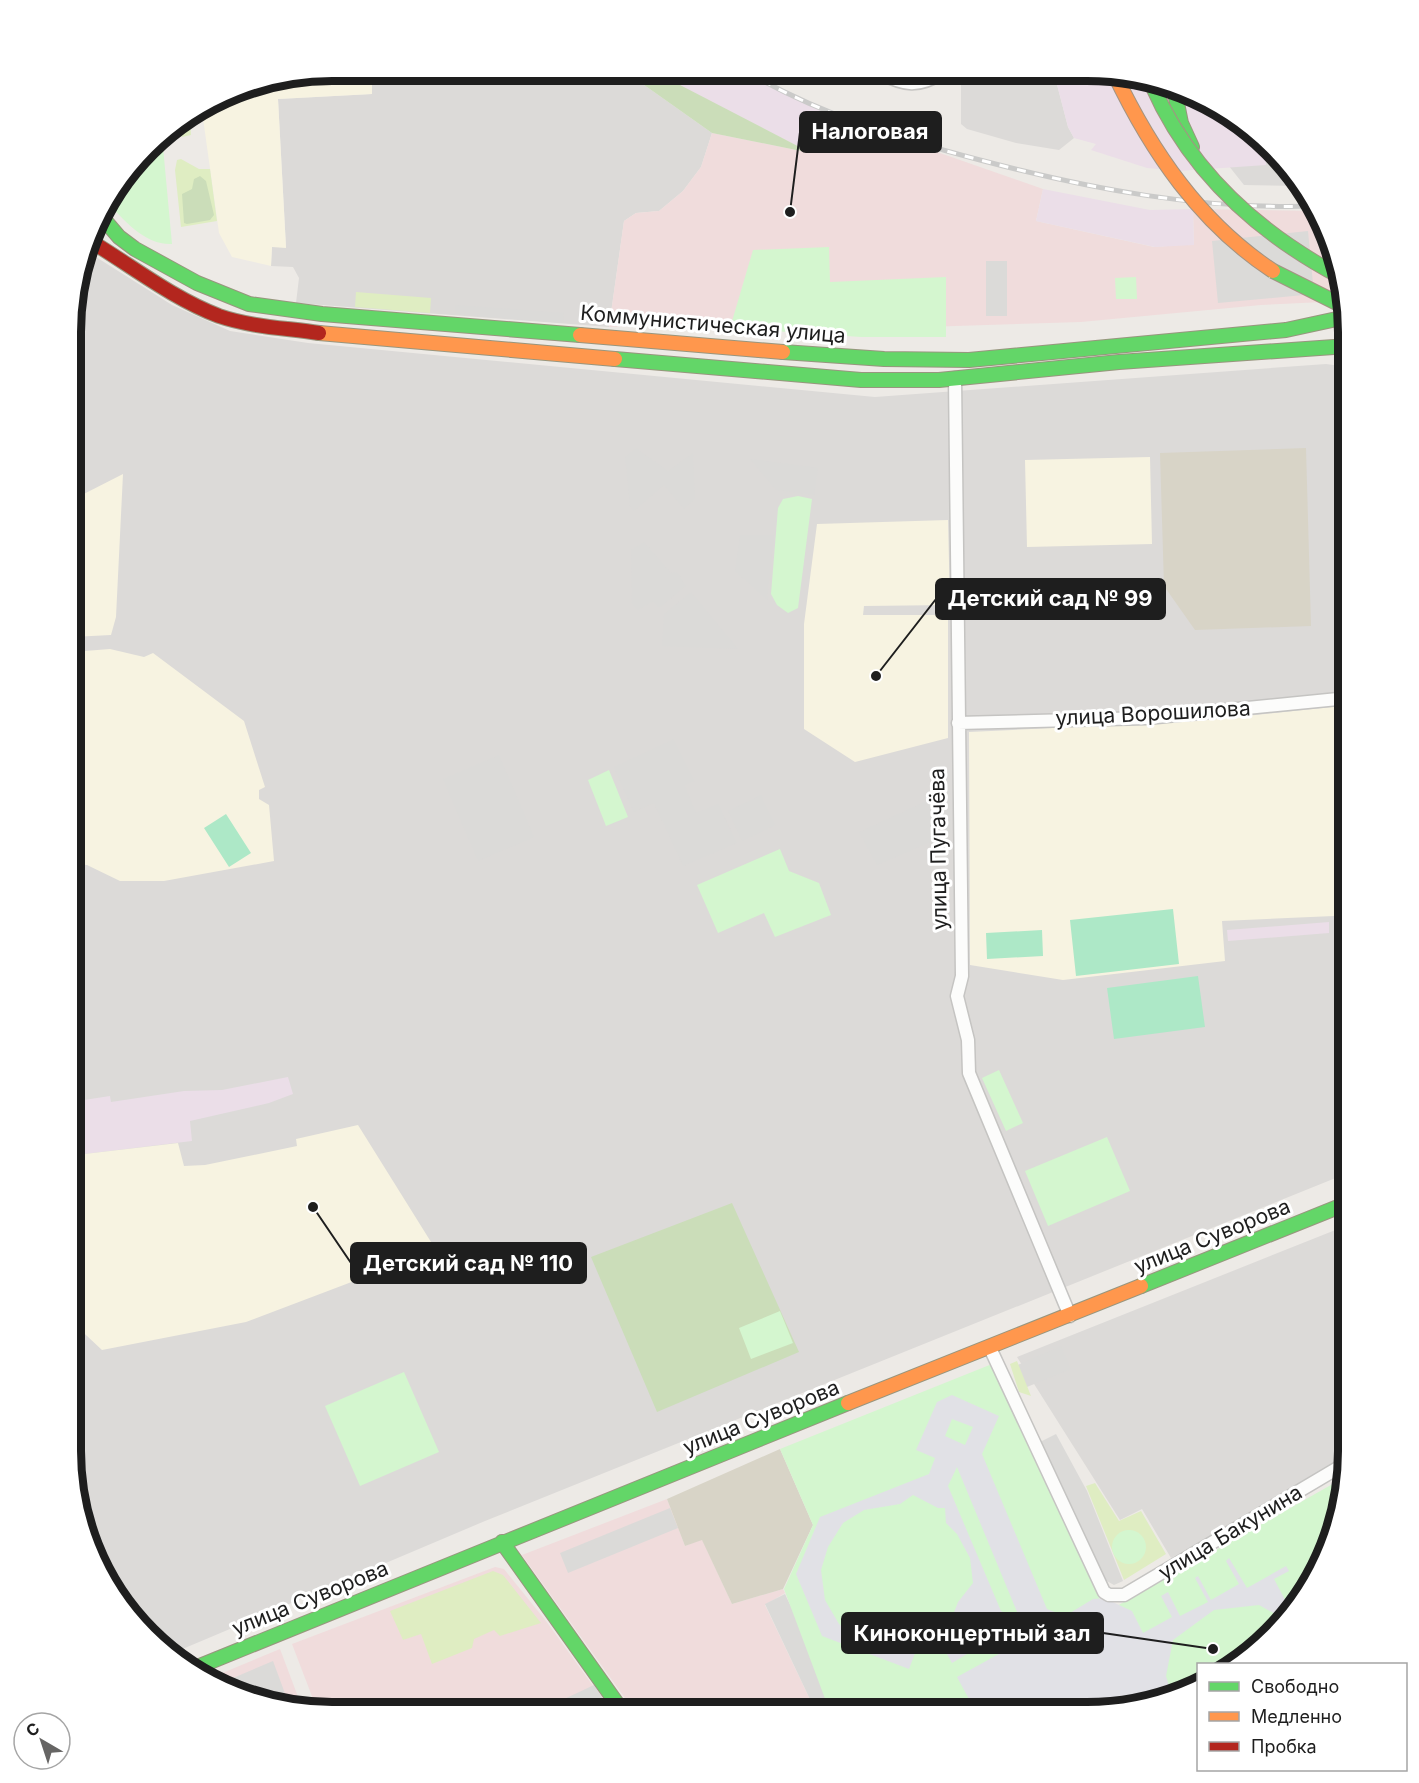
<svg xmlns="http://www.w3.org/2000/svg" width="1419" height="1783" viewBox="0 0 1419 1783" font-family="Inter,sans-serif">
  <rect width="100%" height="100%" fill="#edeae6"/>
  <path fill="#dcdad8" d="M520,71H582L588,78L616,79L630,75L712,133L701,167L683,191L659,211L636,213L624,221L609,327L296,303L299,278L293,267L271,266L272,247H286L278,99L372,94V72H393L407,80Z
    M858,72H927L876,83Z
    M961,72L1054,73L1068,127L1074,138L1059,150L1016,143L967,129L961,124Z
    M1192,99L1232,115L1299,186L1244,185L1205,136Z
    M88,252L172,305L230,331L308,343L875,397L1326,364L1348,367V1173L485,1521L173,1653L105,1581L79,1518L71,1451L73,298Z
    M1348,1225V1458L1171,1558L1142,1509L1120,1520L1017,1357Z"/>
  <path fill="#f0dcdc" d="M831,115L1043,189L1036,221L1154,247L1194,244L1193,209L1317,211L1340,265L1344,301L1261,305L1081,322L893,328L773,321L609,327L624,221L636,213L659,211L683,191L701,167L712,133L811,153Z
    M667,1499L685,1546L702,1539L732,1604L783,1589L785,1593L765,1605L816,1712H635L522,1555Z
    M495,1567L504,1569L546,1621L612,1712H318L292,1644Z
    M280,1649L303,1710L249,1699L208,1679Z"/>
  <path fill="#ebdee8" d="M392,71H520L407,80Z
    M583,71H629L630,75L616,79L587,78Z
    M653,72H743L831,115L811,153Z
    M1054,73H1121L1152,85L1159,99L1193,100L1232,115L1265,149L1266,165L1179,171L1147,168L1091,150L1096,144L1074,138L1068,127Z
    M1043,189L1150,210L1193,209L1194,245L1155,247L1036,221Z
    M1348,705V788L1341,706Z
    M1348,892V951L1334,916L1336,905Z
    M1329,922V933L1228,941L1227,930Z
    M288,1077L293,1094L269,1103L190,1121L192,1141L76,1155L71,1102L110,1096L111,1102L184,1091L222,1090Z"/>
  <path fill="#f7f3e1" d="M332,71H372V94L278,99L286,248L272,247L271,266L232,257L219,233L202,111L248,85Z
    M1150,457L1152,544L1027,547L1025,460Z
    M123,474L116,617L111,635L72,637V500Z
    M948,520L950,605L864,606L863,615H948V738L855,762L804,729V624L817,524Z
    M110,649L144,657L153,653L244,721L265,787L259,790V799L269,805L274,861L164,881H120L87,865L72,864V652Z
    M1341,706L1348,788V892L1336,905L1334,916L1222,921L1225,961L1063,980L970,965L969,732L1198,721Z
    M358,1125L436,1250L246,1322L102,1350L71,1321V1140L74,1139L76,1155L178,1143L184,1166L205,1165L297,1146L296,1139Z"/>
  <path fill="#dbdad8" d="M1308,231L1314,294L1218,303L1212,241Z
    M986,261H1007V316H986Z
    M456,305L564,313L563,323L455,314Z
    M636,448L668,471L693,453L695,499L684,509L664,485L634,511L630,506L625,457Z
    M750,459L818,468L814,495L776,490Z
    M740,535H774L767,600L735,571Z
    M644,542L671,573L677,572L686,586L659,608L653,601L638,610L632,604L631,550Z
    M691,592L738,649L662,646L664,614Z
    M674,739L695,781L685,786L696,813L718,804L737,843L683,866L654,803L634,812L614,767Z
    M499,755L534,837L478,861L443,779Z
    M950,790L951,833L877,865L859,832Z
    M761,795L776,825L742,841L728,811Z
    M1061,1346L1071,1369L1022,1389L1013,1367Z
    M1056,1434L1087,1491L1123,1581L1114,1585L1105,1580L1040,1442Z
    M670,1508L678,1528L568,1573L560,1553Z
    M785,1594L837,1704L820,1712H816L765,1604Z
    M273,1661L290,1707L249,1699L219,1684Z
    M594,1685L612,1712H565L560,1701Z"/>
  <path fill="#d8d4c7" d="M1306,448L1311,626L1195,630L1164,586L1160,453Z
    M780,1449L813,1525L783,1589L732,1604L702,1540L685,1546L667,1499Z"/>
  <path fill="#dfedc2" d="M190,118L191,135L182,137L174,127Z
    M181,159L199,169H210L217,221L181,227L175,170L177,160Z
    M356,292L431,298L430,313L355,307Z
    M1017,1361L1031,1396L1019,1392L1010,1364Z
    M1095,1483L1119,1521L1141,1511L1166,1554L1124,1580L1086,1486Z
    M493,1571L503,1575L541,1623L500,1636L494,1630L474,1639L472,1648L432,1664L421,1634L403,1640L390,1611Z"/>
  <path fill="#cbddb9" d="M629,71H653L811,153L712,133L630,75Z
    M200,176L206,181L214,215L210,220L187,224L184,223L182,194L192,189L194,179Z
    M732,1203L799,1352L657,1412L591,1257Z"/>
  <path fill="#d4f6cf" d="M162,134L163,147L172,244C144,245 124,220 106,201Z
    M829,247L830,282L946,277V337H861L730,328L753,250Z
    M1136,277L1137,299H1116L1115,278Z
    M798,496L812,499L798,608L788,613L777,605L771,594L778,508L783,499Z
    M609,770L628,817L606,826L588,780Z
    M780,849L789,871L819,883L831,915L775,937L764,913L718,933L697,885Z
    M999,1070L1023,1123L1006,1131L982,1078Z
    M1107,1137L1130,1191L1048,1226L1025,1171Z
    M780,1311L793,1343L751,1359L739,1328Z
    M992,1364L1099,1598L1108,1611L1345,1477L1313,1582L1272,1636L1234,1664H1198V1683L1103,1712H921L919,1710L915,1712H830L784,1589L813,1525L780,1449Z
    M404,1372L439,1452L360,1486L325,1406Z
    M1112 1547a17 17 0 1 1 34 0a17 17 0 1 1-34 0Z"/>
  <path fill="#ade8c7" d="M226,814L251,853L229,867L204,828Z
    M1173,909L1179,964L1076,976L1070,920Z
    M1042,930L1043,956L987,959L986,933Z
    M1198,976L1205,1027L1114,1039L1107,988Z"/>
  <path fill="#e1e1e6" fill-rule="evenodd" d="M952,1395L999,1416L982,1454L1047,1609L1065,1616L1093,1599L1104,1598L1132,1611L1143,1633L1172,1617L1161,1596L1168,1592L1180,1616L1208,1602L1195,1578L1198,1576L1211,1600L1239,1584L1226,1561L1229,1558L1247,1588L1286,1566L1289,1571L1274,1579L1291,1611L1283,1622L1279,1616L1259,1605L1214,1610L1173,1640L1166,1676L1171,1692L1103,1712H976L957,1677L1008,1649L1012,1641L999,1635L952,1663L935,1633L953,1615L958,1602L973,1583L970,1558L957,1534L946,1523L945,1508H938L913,1495L900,1504L864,1510L843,1523L828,1547L821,1570L825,1600L839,1624L846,1630L892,1647L920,1640L909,1669L822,1636L796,1574L820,1517L929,1474L935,1458L916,1450L937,1402ZM952,1419L973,1427L965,1445L945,1436ZM957,1467L1020,1619V1620L1001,1611L948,1486Z"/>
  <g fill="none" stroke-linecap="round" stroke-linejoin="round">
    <g stroke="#c5c4c2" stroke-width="15">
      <path id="street" d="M878,72C905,86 918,88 944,72
        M955,378L962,976L957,996L968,1040L969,1073L1070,1316
        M958,723L1147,718L1348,698
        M990,1348L1104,1592L1109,1595H1124L1348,1462"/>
    </g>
    <g stroke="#98967e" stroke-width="16">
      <path id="fast" d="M1175,93L1181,123L1192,147
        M101,216L119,237L135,249L197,283L249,304L322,314L580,335
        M783,352L884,359L969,360L1286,330L1346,317
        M615,359L861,380H939L1119,362L1348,346
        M1141,1286L1348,1203
        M502,1542L623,1712
        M190,1670L848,1403"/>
    </g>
    <g stroke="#98967e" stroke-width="16">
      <path id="slow" d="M319,333L615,359
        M580,335L783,352
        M848,1403L1141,1286"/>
    </g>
    <g stroke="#98967e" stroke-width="16">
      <path id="jam" d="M92,242C133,267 174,299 219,316C251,327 286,328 319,333"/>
    </g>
    <use href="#street" stroke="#fcfcfb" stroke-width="12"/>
    <use href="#fast" stroke="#63d668" stroke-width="14"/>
    <use href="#slow" stroke="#ff974d" stroke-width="14"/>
    <use href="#jam" stroke="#b3261e" stroke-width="14"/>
    <g stroke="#cacac9" stroke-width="5">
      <path id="rail" d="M747,72C819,114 900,139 980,160C1090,189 1201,210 1315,206"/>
    </g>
    <use href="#rail" stroke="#fff" stroke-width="3" stroke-dasharray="9" stroke-linecap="butt"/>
    <g stroke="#a39482" stroke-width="16" stroke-linecap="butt">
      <path id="fast-bridge" d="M1152,85C1190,172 1258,233 1341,277
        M1273,271L1345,307"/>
    </g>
    <g stroke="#a39482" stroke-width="16" stroke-linecap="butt">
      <path id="slow-bridge" d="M1114,73C1151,151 1200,223 1273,271"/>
    </g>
    <use href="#fast-bridge" stroke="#63d668" stroke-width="14"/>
    <use href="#slow-bridge" stroke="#ff974d" stroke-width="14"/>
  </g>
  <g text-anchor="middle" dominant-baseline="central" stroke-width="6" stroke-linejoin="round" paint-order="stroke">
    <g font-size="21" fill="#1e1e1e" stroke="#fff">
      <text transform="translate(713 324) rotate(5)">Коммунистическая улица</text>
      <text transform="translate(1153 713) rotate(-3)">улица Ворошилова</text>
      <text transform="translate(938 849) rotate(-91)">улица Пугачёва</text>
      <text transform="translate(1212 1236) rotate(-22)">улица Суворова</text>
      <text transform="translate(761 1417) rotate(-22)">улица Суворова</text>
      <text transform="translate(1230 1532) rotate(-31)">улица Бакунина</text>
      <text transform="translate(310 1598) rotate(-22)">улица Суворова</text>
    </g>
  </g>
  <path d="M0 0H1419V1783H0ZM332 81H1087A251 251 0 0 1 1338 332V1451A251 251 0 0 1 1087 1702H332A251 251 0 0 1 81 1451V332A251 251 0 0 1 332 81Z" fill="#fff" fill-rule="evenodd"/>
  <path fill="none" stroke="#1e1e1e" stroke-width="8" d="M332 81H1087A251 251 0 0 1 1338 332V1451A251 251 0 0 1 1087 1702H332A251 251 0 0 1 81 1451V332A251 251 0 0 1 332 81Z"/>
  <path fill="none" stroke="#1e1e1e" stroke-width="2" d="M790 212L800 132M876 676L936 599M313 1207L351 1263M1213 1649L1103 1633"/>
  <g fill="#1e1e1e" stroke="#fff" stroke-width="2">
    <circle cx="790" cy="212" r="6"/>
    <circle cx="876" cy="676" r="6"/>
    <circle cx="313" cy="1207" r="6"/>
    <circle cx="1213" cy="1649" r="6"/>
  </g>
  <g fill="#1e1e1e" stroke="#1e1e1e" stroke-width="2">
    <rect x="800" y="112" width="141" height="40" rx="6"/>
    <rect x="936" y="579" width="229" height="40" rx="6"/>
    <rect x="351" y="1243" width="235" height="40" rx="6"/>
    <rect x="842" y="1613" width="261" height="40" rx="6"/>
  </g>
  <g font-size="22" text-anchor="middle" font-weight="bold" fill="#fff">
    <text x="870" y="139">Налоговая</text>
    <text x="1050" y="606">Детский сад № 99</text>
    <text x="468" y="1271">Детский сад № 110</text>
    <text x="972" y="1641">Киноконцертный зал</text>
  </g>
  <rect x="1197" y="1663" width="210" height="108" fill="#ffffff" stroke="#a5a5a5" stroke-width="1.5"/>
  <rect x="1209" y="1682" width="30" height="9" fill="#63d668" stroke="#a5a5a5" stroke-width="1.5"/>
  <text x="1251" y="1693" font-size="18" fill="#1e1e1e">Свободно</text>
  <rect x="1209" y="1712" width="30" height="9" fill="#ff974d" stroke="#a5a5a5" stroke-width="1.5"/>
  <text x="1251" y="1723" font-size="18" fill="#1e1e1e">Медленно</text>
  <rect x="1209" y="1742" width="30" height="9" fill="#b3261e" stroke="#a5a5a5" stroke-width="1.5"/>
  <text x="1251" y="1753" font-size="18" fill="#1e1e1e">Пробка</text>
  <g transform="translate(42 1741) rotate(321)"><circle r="28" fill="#ffffff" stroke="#a5a5a5" stroke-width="1.5"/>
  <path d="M0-4.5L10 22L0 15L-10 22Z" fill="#666564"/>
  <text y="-9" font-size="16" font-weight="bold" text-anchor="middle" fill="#1e1e1e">С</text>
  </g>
</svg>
